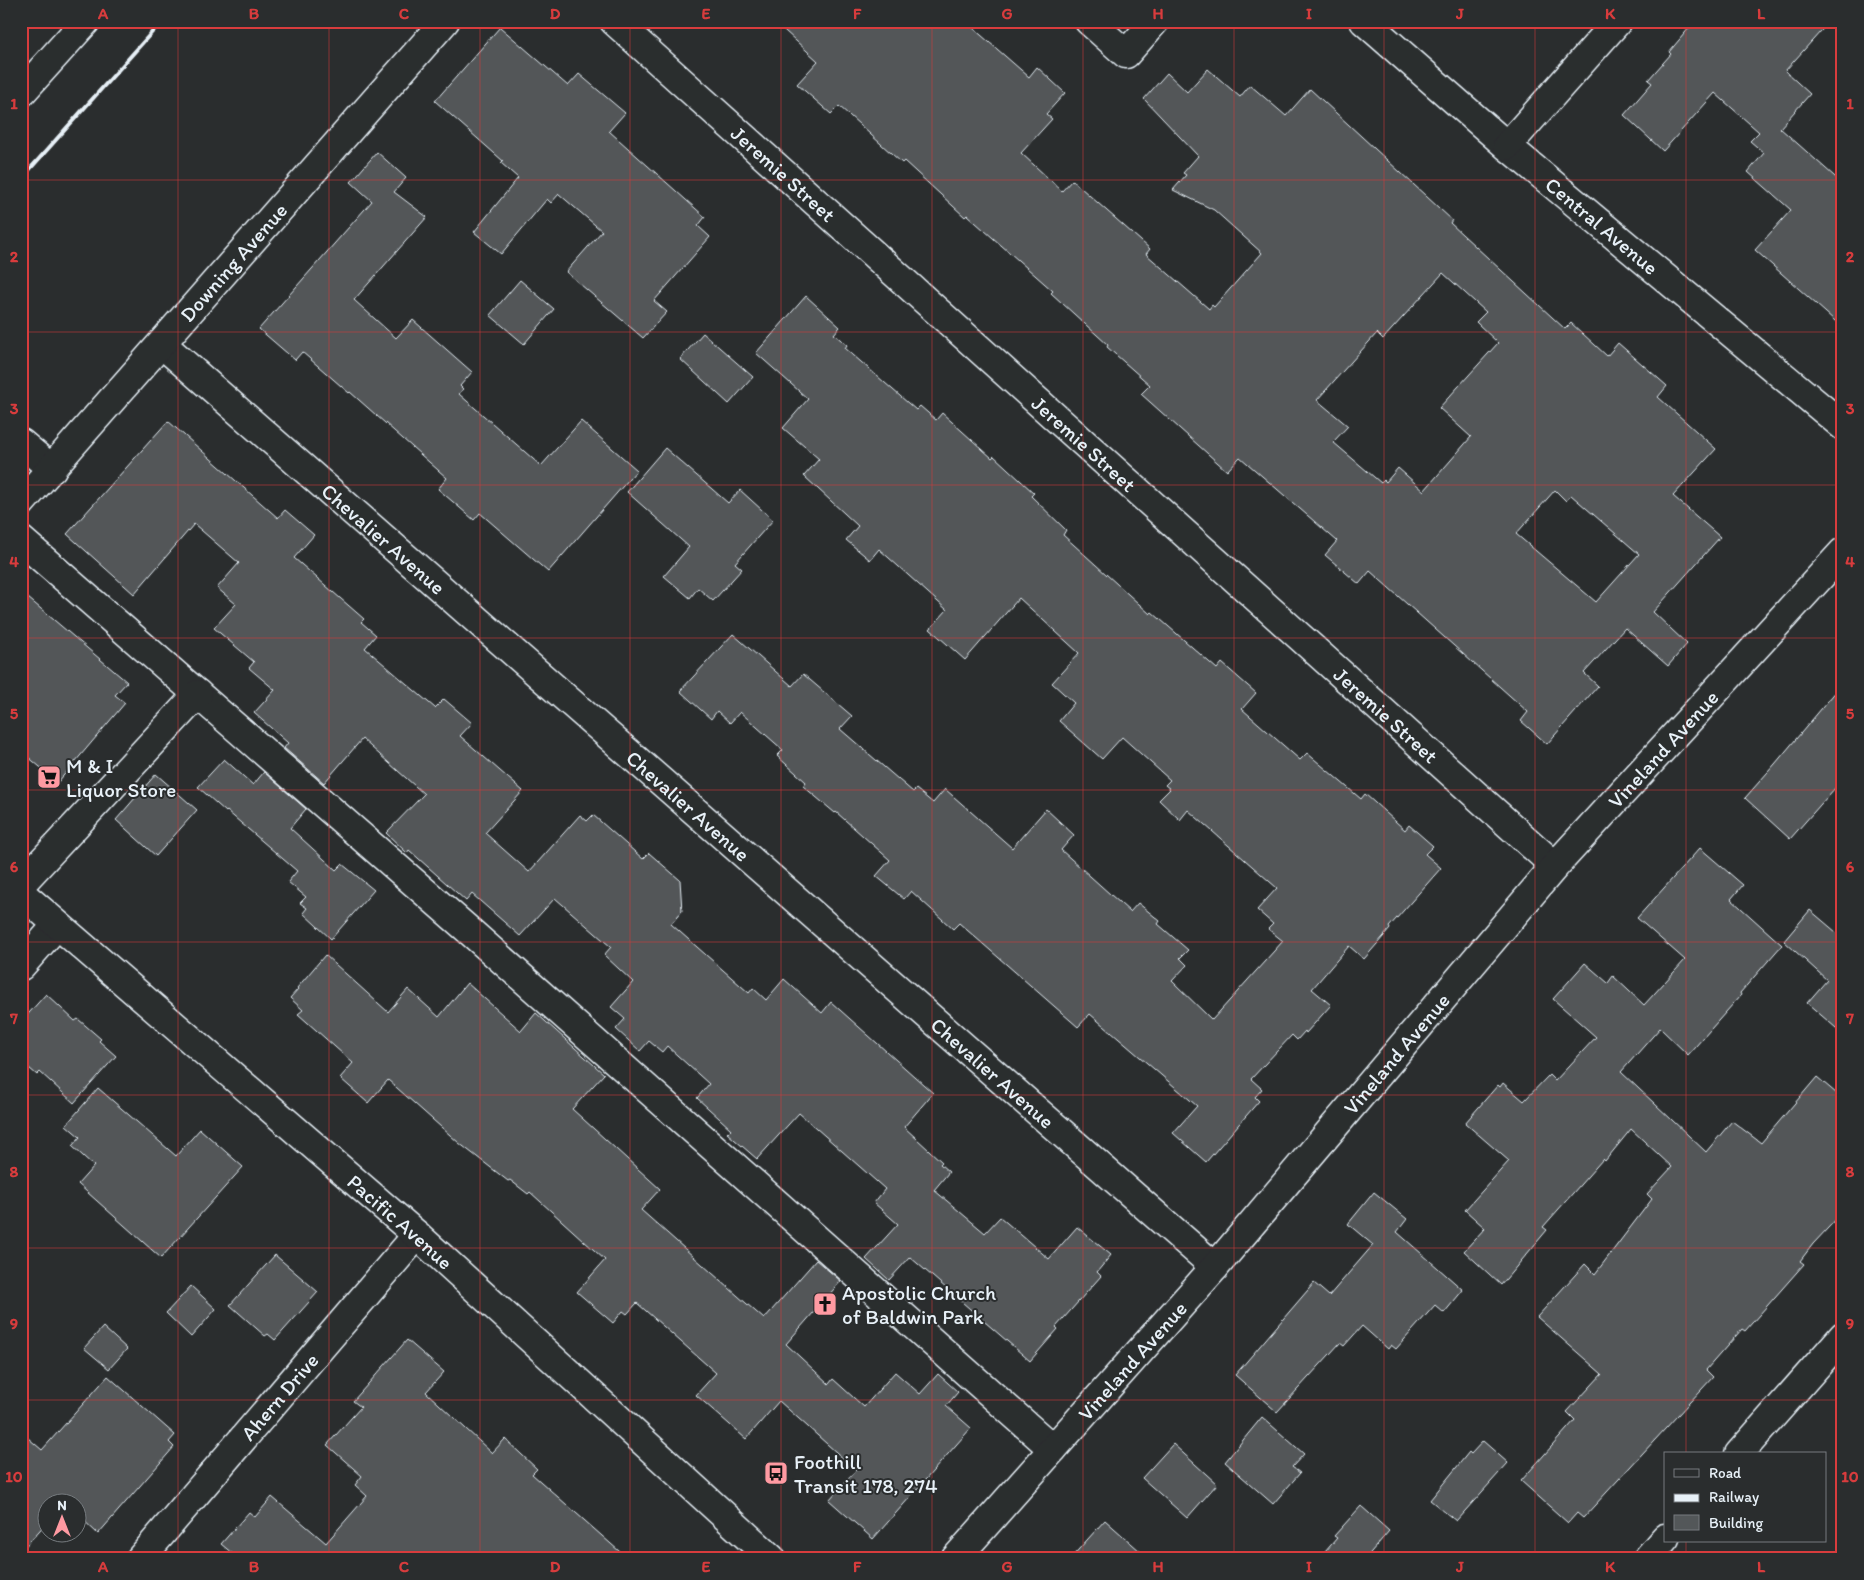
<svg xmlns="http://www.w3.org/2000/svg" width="1864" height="1580" viewBox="0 0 1864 1580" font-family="Itim,sans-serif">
  <rect width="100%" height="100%" fill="#2a2d2e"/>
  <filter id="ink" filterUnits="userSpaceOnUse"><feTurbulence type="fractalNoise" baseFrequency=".02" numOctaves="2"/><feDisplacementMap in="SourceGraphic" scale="10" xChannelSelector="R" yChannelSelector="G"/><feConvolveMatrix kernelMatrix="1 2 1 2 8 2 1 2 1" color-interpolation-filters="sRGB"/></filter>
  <g filter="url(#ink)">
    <path fill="#535759" stroke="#e8f1f8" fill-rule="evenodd" d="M774,21H965L1029,77L1037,67L1065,93L1046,114L1052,119L1021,153L1062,191L1072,180L1150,249L1146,254L1209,309L1212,305L1214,307L1262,253L1214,210L1173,190L1186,175L1183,173L1198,156L1144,99L1167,73L1187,92L1208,69L1240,97L1250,85L1286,116L1310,89L1452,220L1450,223L1565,329L1571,323L1607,356L1618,343L1667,386L1658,397L1716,449L1673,496L1720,537L1653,612L1687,644L1668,666L1625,628L1584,673L1598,686L1547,744L1521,721L1528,712L1370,571L1359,584L1325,555L1337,541L1240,457L1227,471L1141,394L1150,385L1107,347L1108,345L1051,293L1053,291L967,215L965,217L904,161L902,163L839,106L831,114L797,84L818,61ZM1443,273L1486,312L1476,322L1498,343L1439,408L1471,437L1424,491L1398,468L1386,482L1384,480L1381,483L1333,442L1348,426L1317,400L1377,333L1383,339ZM1555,490L1566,501L1571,495L1639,554L1596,602L1516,534Z
      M1695,21H1830L1785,71L1810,94L1780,128L1843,184V328L1755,250L1791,210L1748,172L1764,153L1750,141L1759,132L1715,93L1663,151L1624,115L1652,83L1648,80L1671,54L1669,52Z
      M500,27L568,86L579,74L625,113L609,131L705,217L698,226L710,237L654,301L667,312L643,338L566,272L602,231L559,194L551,203L547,199L501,254L474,232L518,178L501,163L503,161L435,101Z
      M377,152L406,178L394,192L427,217L354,300L396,338L413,320L472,372L460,386L463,389L459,394L541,466L581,421L637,470L548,572L480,513L474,520L438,489L447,478L350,392L349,393L302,352L295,360L259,329L372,201L351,182Z
      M520,280L554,309L524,344L490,315Z
      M806,296L840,327L834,334L847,345L845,348L916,410L920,406L936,420L942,413L992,458L994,456L1034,493L1031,496L1066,530L1063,535L1150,614L1152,612L1217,669L1222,663L1256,693L1242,709L1300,760L1307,753L1361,799L1365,794L1405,830L1409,825L1433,846L1425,854L1441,868L1389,927L1390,929L1364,959L1349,946L1312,989L1331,1005L1306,1033L1305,1031L1297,1040L1292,1035L1251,1079L1262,1089L1255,1097L1259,1101L1206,1162L1173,1133L1197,1106L1090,1014L1078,1027L959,923L953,929L911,891L904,899L876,876L890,860L836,812L835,813L803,786L806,782L777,756L783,750L740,712L730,723L717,711L711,719L680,691L733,634L792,686L803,674L852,716L840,729L913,792L916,789L933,803L945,789L1012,848L1046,809L1074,835L1061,850L1130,912L1138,903L1160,921L1158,924L1188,950L1180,958L1187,965L1172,981L1212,1020L1283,941L1268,929L1273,924L1257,910L1277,888L1188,810L1180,820L1159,800L1170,789L1165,785L1170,780L1122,737L1102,759L1059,721L1074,703L1052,683L1079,653L1019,598L965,660L930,629L947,610L879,549L870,560L846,540L858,526L804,476L819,459L783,428L808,399L756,353Z
      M703,333L753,377L729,404L680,359Z
      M168,421L278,518L285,510L314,535L294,558L364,619L361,622L376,635L365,648L435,708L444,699L472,723L460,736L523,791L485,833L529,872L580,815L587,821L593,815L643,859L649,853L680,880L682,911L671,924L749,993L753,988L766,1000L784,979L822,1013L831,1002L933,1093L904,1127L942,1162L940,1164L949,1172L934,1190L985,1233L1000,1217L1049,1259L1077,1227L1111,1255L1097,1272L1101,1276L1056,1327L1058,1329L1030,1361L910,1257L889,1280L866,1259L898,1224L874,1203L885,1189L799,1113L757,1159L727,1133L731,1129L697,1098L709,1084L667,1046L662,1052L649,1041L640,1051L616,1029L625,1019L611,1007L633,982L604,955L611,947L555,898L520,936L472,894L466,901L409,850L407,853L386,833L424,794L362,739L324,783L284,748L288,743L254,713L275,690L249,668L254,662L214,628L236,604L217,588L239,563L194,524L134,594L67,534Z
      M665,448L728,503L740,490L773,520L735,563L742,569L713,601L698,588L690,598L664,576L689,547L627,492Z
      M21,592L127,682L115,695L125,703L58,782L21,751Z
      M1843,683V779L1790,839L1745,798L1775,764Z
      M224,759L253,785L264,772L306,809L290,828L336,870L342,864L374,890L331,939L303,913L307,908L300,903L306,897L288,882L297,871L227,811L226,812L198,787Z
      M156,774L197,810L156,856L116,820Z
      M1700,848L1743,885L1731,899L1782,945L1740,993L1741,995L1688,1055L1660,1028L1621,1072L1706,1152L1732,1121L1761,1143L1817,1077L1843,1099V1212L1813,1244L1800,1261L1804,1264L1745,1331L1742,1329L1706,1370L1713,1377L1583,1518L1577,1513L1568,1523L1521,1481L1575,1420L1567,1412L1602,1374L1537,1317L1585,1264L1595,1274L1652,1199L1647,1194L1672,1167L1631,1129L1605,1161L1603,1159L1543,1227L1547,1230L1501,1285L1464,1251L1485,1228L1465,1210L1509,1161L1465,1123L1498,1085L1500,1087L1503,1083L1524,1101L1549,1075L1555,1081L1596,1037L1553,999L1585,963L1608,983L1613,976L1644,1005L1685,960L1637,918Z
      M1810,910L1843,938V1034L1807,1003L1827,980L1784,941Z
      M325,955L388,1012L408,989L439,1017L467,983L521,1031L536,1013L604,1074L572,1109L660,1189L641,1210L764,1319L816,1260L841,1281L786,1344L829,1384L833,1379L864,1407L895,1372L920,1394L938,1374L958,1392L946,1406L971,1428L873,1539L829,1500L856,1470L779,1401L746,1439L696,1395L716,1373L637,1303L627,1314L623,1311L613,1323L577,1292L605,1260L530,1192L528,1194L510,1180L508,1181L459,1143L388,1080L368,1103L340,1078L353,1063L298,1014L303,1010L290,998L298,989L297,988Z
      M46,994L75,1021L78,1019L101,1039L99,1041L116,1056L74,1103L40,1072L37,1075L21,1061V1022Z
      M98,1088L176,1156L200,1129L243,1167L161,1258L78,1184L94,1166L72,1146L80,1137L66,1125Z
      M1374,1192L1407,1219L1397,1232L1463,1290L1444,1313L1435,1305L1396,1349L1391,1345L1388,1349L1362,1326L1344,1346L1340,1343L1277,1412L1235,1375L1314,1283L1329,1296L1373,1245L1348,1224Z
      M275,1255L318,1292L275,1340L268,1334L265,1336L230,1305Z
      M191,1286L216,1309L191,1337L166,1313Z
      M103,1327L127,1349L109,1369L84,1348Z
      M407,1340L444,1372L426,1392L492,1453L505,1439L537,1469L532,1474L628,1559H239L221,1544L249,1512L255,1517L272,1497L326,1543L367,1496L355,1485L362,1476L327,1445L361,1407L353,1401Z
      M108,1376L175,1435L169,1442L174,1447L98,1534L78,1515V1502H48V1521L21,1551V1432L42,1450Z
      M1262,1417L1304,1454L1292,1467L1300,1473L1273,1504L1225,1462Z
      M1483,1441L1508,1463L1456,1521L1430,1500L1469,1452L1471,1454Z
      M1173,1444L1217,1484L1187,1518L1142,1478Z
      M1361,1506L1389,1531L1365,1559H1319L1337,1538L1334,1536Z
      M1105,1520L1149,1559H1070Z"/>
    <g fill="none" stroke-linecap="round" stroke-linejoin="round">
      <g stroke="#e8f1f8" stroke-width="31">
        <g id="minor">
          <path id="s1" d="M614,21L1555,866"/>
          <path d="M1089,21L1126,54L1155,21"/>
          <path id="s2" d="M1364,21L1507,146L1843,426"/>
          <path d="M21,93L86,21"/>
          <path d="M1507,146L1618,21"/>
          <path id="s3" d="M162,344L1215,1267"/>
          <path d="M21,443L52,469"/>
          <path id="s4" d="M21,503L445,21"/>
          <path d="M21,540L465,927L1053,1449"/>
          <path d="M21,884L198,694"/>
          <path d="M21,966L57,925"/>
          <path d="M1739,1454L1843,1336"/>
          <path id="s5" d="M140,1559L417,1235"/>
          <path id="s6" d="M955,1559L1215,1267L1555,866L1843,552"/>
          <path d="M1647,1559L1665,1538"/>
        </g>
      </g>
      <g stroke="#e8f1f8" stroke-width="31">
        <g id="major">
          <path id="s7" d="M21,893L417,1235L772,1559"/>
        </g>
      </g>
      <use href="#minor" stroke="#2a2d2e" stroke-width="28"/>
      <use href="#major" stroke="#2a2d2e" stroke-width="28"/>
      <path stroke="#e8f1f8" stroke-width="4" d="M21,179L162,21"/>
    </g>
  </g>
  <path fill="none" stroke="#d83c3d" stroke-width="1" stroke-opacity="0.55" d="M178,21V1559M329,21V1559M480,21V1559M630,21V1559M781,21V1559M932,21V1559M1083,21V1559M1234,21V1559M1384,21V1559M1535,21V1559M1686,21V1454M21,180H1843M21,332H1843M21,485H1843M21,638H1843M21,790H1843M21,942H1843M21,1095H1843M21,1248H1843M21,1400H1843M1686,1541V1559"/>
  <defs>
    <g id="supermarket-square" transform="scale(1.25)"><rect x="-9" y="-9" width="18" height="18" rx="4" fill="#ff9aa2" stroke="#2a2d2e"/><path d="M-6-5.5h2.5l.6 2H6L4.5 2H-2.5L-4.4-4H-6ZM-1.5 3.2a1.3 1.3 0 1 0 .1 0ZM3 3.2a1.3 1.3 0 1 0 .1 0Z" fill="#111"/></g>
    <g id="church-square" transform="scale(1.25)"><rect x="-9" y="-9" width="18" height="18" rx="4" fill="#ff9aa2" stroke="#2a2d2e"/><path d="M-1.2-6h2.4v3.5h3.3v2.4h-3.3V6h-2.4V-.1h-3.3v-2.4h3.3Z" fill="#111"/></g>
    <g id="bus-square" transform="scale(1.25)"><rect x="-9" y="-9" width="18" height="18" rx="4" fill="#ff9aa2" stroke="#2a2d2e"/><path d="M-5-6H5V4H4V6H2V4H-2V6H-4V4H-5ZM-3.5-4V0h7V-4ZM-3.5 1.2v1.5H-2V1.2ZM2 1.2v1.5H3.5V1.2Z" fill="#111"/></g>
  </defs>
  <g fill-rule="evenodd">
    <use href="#supermarket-square" x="49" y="777"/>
    <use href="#church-square" x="825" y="1304"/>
    <use href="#bus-square" x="776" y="1473"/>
  </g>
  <g text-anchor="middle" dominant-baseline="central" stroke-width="4" stroke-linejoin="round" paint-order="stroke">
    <g font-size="21" fill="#e8f1f8" stroke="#2a2d2e">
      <text stroke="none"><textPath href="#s1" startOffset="228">Jeremie Street</textPath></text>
      <text stroke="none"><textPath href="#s2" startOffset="314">Central Avenue</textPath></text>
      <text stroke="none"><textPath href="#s4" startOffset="321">Downing Avenue</textPath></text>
      <text stroke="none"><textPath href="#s1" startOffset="632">Jeremie Street</textPath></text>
      <text stroke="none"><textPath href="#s3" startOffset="295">Chevalier Avenue</textPath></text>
      <text stroke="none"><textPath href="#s1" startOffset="1038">Jeremie Street</textPath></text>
      <text stroke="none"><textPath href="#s6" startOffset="1076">Vineland Avenue</textPath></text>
      <text stroke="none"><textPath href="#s3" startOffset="700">Chevalier Avenue</textPath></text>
      <text stroke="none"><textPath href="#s6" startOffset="671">Vineland Avenue</textPath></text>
      <text stroke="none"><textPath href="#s3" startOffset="1105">Chevalier Avenue</textPath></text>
      <text stroke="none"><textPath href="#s7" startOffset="502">Pacific Avenue</textPath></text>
      <text stroke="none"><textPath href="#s6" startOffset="266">Vineland Avenue</textPath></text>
      <text stroke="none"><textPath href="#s5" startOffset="214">Ahern Drive</textPath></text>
    </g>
    <g font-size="21" fill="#e8f1f8" stroke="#2a2d2e" text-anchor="start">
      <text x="66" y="765">M &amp; I<tspan x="66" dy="24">Liquor Store</tspan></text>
      <text x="842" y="1292">Apostolic Church<tspan x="842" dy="24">of Baldwin Park</tspan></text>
      <text x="794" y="1461">Foothill<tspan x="794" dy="24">Transit 178, 274</tspan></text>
    </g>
  </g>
  <rect width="1864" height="1580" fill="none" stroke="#2a2d2e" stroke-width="55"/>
  <rect x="1664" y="1452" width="162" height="90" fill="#2a2d2e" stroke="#767b7f"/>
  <rect x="1674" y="1469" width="25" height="8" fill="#2a2d2e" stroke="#767b7f"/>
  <text x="1709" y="1478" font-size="15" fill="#e8f1f8">Road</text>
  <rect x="1674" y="1494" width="25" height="8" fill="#e8f1f8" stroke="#767b7f"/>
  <text x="1709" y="1502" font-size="15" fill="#e8f1f8">Railway</text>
  <rect x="1674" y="1515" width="25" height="15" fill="#535759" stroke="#767b7f"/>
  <text x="1709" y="1528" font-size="15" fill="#e8f1f8">Building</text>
  <g transform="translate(62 1518)"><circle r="24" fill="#2a2d2e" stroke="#767b7f"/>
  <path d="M0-4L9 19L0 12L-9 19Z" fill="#ff9aa2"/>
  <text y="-8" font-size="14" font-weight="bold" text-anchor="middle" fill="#e8f1f8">N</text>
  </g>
  <rect x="28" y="28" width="1808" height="1524" fill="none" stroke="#d83c3d" stroke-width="2"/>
  <g font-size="16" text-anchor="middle" font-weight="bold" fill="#d83c3d">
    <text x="103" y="19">A</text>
    <text x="254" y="19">B</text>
    <text x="404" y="19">C</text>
    <text x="555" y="19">D</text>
    <text x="706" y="19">E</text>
    <text x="857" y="19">F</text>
    <text x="1007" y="19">G</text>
    <text x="1158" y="19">H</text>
    <text x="1309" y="19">I</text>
    <text x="1460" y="19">J</text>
    <text x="1610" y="19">K</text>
    <text x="1761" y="19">L</text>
    <text x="14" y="109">1</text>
    <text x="1850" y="109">1</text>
    <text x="14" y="262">2</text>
    <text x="1850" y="262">2</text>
    <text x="14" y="414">3</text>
    <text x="1850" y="414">3</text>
    <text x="14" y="567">4</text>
    <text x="1850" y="567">4</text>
    <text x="14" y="719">5</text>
    <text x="1850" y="719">5</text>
    <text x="14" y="872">6</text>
    <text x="1850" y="872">6</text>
    <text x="14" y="1024">7</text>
    <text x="1850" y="1024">7</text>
    <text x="14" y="1177">8</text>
    <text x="1850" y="1177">8</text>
    <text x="14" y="1329">9</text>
    <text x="1850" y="1329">9</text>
    <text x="14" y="1482">10</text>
    <text x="1850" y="1482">10</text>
    <text x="103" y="1572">A</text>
    <text x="254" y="1572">B</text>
    <text x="404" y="1572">C</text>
    <text x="555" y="1572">D</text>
    <text x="706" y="1572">E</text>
    <text x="857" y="1572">F</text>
    <text x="1007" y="1572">G</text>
    <text x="1158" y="1572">H</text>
    <text x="1309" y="1572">I</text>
    <text x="1460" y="1572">J</text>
    <text x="1610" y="1572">K</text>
    <text x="1761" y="1572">L</text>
  </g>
</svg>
